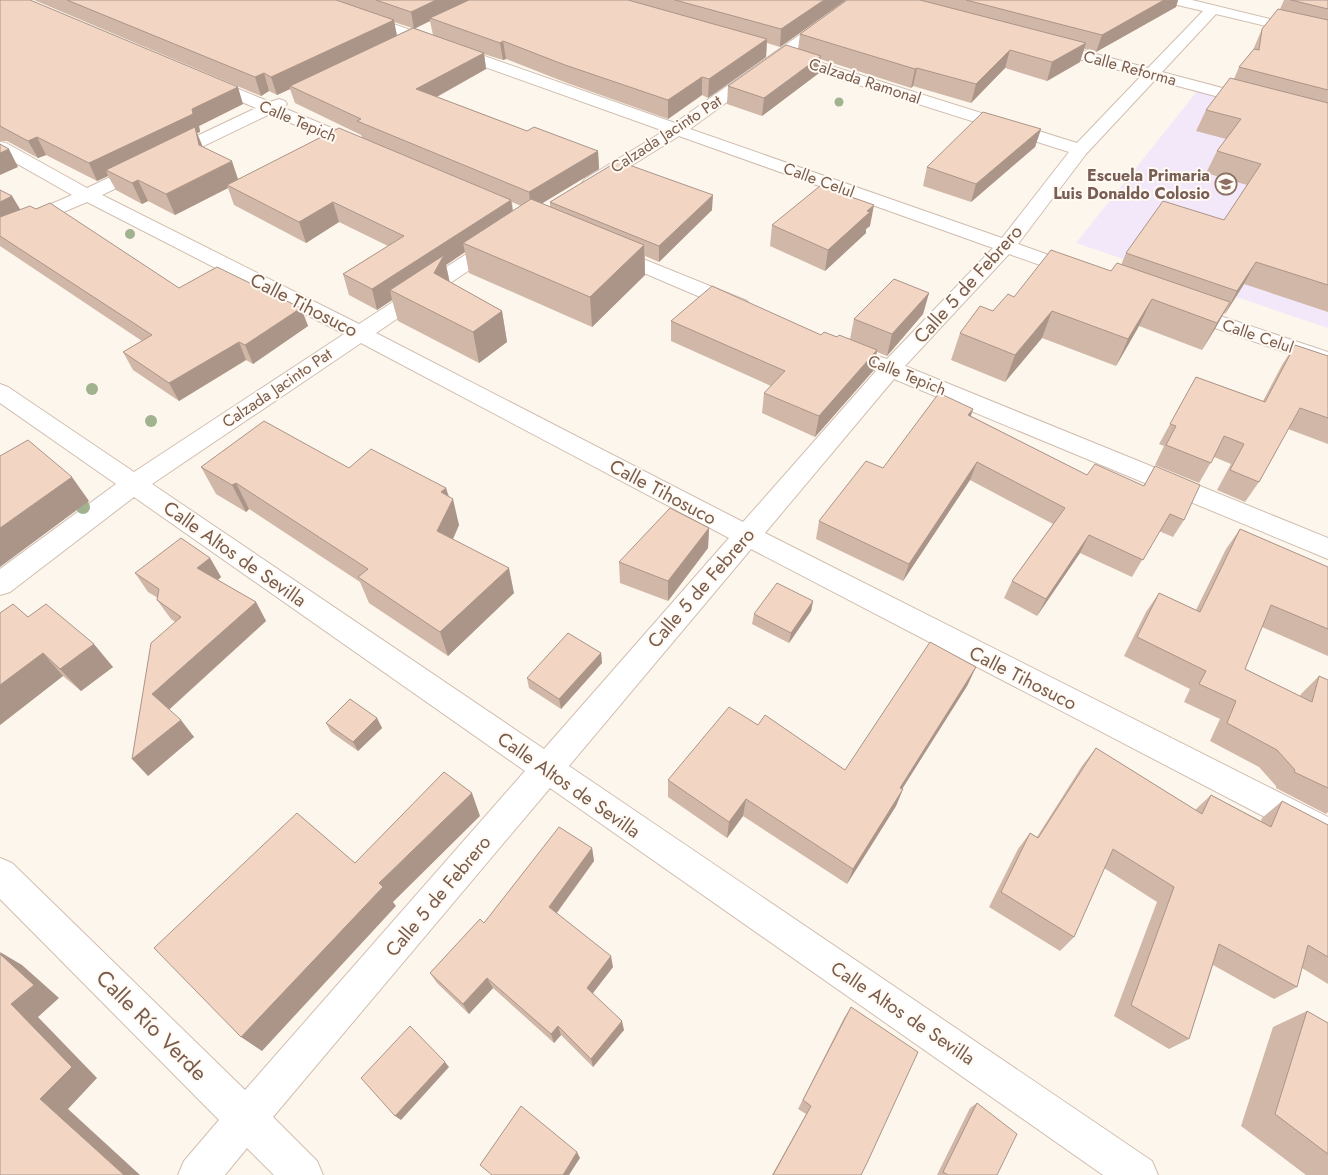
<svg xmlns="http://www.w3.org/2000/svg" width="1328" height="1175" viewBox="0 0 1328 1175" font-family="Jost,sans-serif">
  <rect width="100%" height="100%" fill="#fdf6ec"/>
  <path fill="#f3e8fa" d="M1198,90L1328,124V328L1076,243Z"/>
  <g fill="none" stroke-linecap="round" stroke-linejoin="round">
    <g stroke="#d1beb0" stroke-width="2">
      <path id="street" d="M304,0H325L675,123L849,0H865L793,54L1077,143L1141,76L1042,49L1039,46L1042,43L1047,41L1148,68L1203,11L1169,3L1167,0H1192L1328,33V41L1216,14L1162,72L1328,116V126L1155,80L1086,154L1018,244L1085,268L1088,272L1085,276L1078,278L1071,276L1009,254L905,366L1328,538V559L894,379L765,533L1328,817V850L751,549L569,766L1152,1161L1158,1175H1103L550,788L273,1117L317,1161L323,1175H274L247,1148L225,1175H178L184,1161L219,1120L0,899V858L12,863L245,1090L525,771L134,497L10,592L0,595V569L116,484L0,403V384L8,387L134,472L344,334L87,202L0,239V226L72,195L0,154V142L6,143L87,188L256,108L202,85L200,82L202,79H214L270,102L279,99L285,101L287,104L284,108L370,144L373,148L370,152L364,153L358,152L270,114L102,195L359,324L491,238L498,236L505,238L508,242L505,246L376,333L743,522L876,371L866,367L863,362L866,357L874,355L887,359L993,248L679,136L597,187L591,188L585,187L582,183L585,179L664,131L306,3ZM783,61L1069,152L1002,238L690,129ZM361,343L729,538L544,749L152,484Z
        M611,246L747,301L751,306L747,311L740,312L733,311L604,256L601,252L604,248Z
        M1184,304L1328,352V367L1177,315L1173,310L1177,305Z"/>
    </g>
    <use href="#street" fill="#fff" fill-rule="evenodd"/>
  </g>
  <g fill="#a0b28e">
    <circle cx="839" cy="102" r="4.5"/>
    <circle cx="130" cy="234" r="5"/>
    <circle cx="92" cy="389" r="6"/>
    <circle cx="151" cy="421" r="6"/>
    <circle cx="83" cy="507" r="7"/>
  </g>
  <path fill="#d1b7a8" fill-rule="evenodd" d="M0,0L243,104L199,126L200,132L197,133L203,147L238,179L362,137L361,135L295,103L290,89L277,95L269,91L261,96L34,0H846L780,47L767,43L766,57L708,98L702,95L668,119L567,83L506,59L503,60L484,54L486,69L437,97L527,131L598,151L599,169L541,204L550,207V202L712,210L659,262L645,256V275L592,327L469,273L465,252L446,265L450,282L502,311L507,342L479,363L398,321L392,300L377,310L349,295L343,274L388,246L339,222L306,243L234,205L228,188L175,215L148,201L142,204L116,190L108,176L97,181L46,155L38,158L7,141H0ZM430,21L433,35L415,28ZM394,22L412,28L397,35ZM512,202L521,206L513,211Z
    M847,0H1178L1176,7L1096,52L1084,49L1080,62L1047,81L1005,68L971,103L913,86L911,88L820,59L819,73L762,116L727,104L728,86L798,49L800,34Z
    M1284,0H1328V312L1244,284L1225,314L1224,313L1215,329L1202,350L1139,326L1116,366L1042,338L1005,382L951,360L960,333L1014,297L1111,271L1121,265L1126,253L1224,220L1247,185L1206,173L1217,151L1226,139L1196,131L1206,110L1234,79L1239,67L1253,50L1262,29L1280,9Z
    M1041,129L1035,147L971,202L923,186L927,167Z
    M0,190L12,196L20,210L179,288L301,308L308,326L253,364L246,360L179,401L133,370L123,352L142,341L0,246Z
    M772,225L870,226L866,229V233L825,271L770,246Z
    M929,293L923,314L887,356L877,352L873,371L815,437L762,413L764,393L771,386L671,341V321L837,337L850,339L854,319Z
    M1295,345L1328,356V444L1288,429L1259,482L1245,502L1217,490L1231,464L1214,457L1199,483L1155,465L1164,446L1159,444L1196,377L1263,401L1282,365Z
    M973,409L971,416L1087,475L1144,486L1155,466L1184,520L1173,537L1159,531L1132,577L1080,553L1037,616L1004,598L1012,581L1053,524L970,480L903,581L816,539L819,521L883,468Z
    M201,467L349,468L446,488L449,496L459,525L453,539L514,593L448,656L369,603L360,582L249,509L246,512L216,494Z
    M709,528L708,548L668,601L620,583L619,562Z
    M1240,529L1328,567V656L1262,627L1245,669L1300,696L1301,694L1319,676L1328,680V812L1326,814L1276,788V786L1259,767L1210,741L1220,719L1184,702L1190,689L1124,656L1146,612L1159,593L1196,610L1226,549Z
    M210,558L221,577L218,580L256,602L266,621L169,710L194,737L148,776L175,622L171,619L157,600L158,598L148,592L135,573Z
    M813,601L811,611L789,643L752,624L754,614Z
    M0,613L28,617L113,667L81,691L63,676L0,725Z
    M601,653L602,663L561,709L529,688L527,678Z
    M976,667L967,686L902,789H903L896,806L847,884L743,816L727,838L668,797V780L758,725L845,770Z
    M377,718L382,728L358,751L331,732L326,723Z
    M1096,748L1195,810L1211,795L1261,821L1262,818L1282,801L1328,825V984L1302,968L1297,987L1274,999L1213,965L1189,1039L1169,1049L1114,1016L1157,902L1104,868L1074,937L1060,951L989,907L1018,849L1030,833L1037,837L1082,766Z
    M592,848L594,861L557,913L613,967L593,993L624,1030L593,1067L561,1035L554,1043L493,988L469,1014L437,983L430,973L484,923Z
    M851,1007L861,1175H772L806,1114L798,1109L844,1018Z
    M1307,1011L1328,1023V1175H1306L1241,1126L1273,1027Z
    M977,1103L997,1175H937L970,1108Z"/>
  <path fill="#aa9588" d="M436,0H476L430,18V21L414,29L411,12Z
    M824,0H846L780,47L781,29Z
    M1164,0H1178L1176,7L1096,52L1102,35Z
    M394,20L397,37L290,86V89L277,95L271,77Z
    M767,39L766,57L708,98L709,79Z
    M503,41L506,59L503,60L500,43Z
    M1086,43L1080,62L1047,81L1052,62Z
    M1010,50L1005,68L971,103L976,84Z
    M484,53L486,69L420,106L416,89Z
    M821,56L819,73L762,116L764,98Z
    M917,68L913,86L911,88L915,69Z
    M264,73L269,91L261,96L255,77Z
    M702,77V95L668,119V100Z
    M238,87L243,104L199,126L200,132L197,133L203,148L106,170L108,176L97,181L89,163L192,109Z
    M1041,129L1035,147L971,202L976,184Z
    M37,137L46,155L38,158L28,141Z
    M9,149L18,167L0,175V153Z
    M598,151L599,169L531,210L529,192Z
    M232,161L239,182L227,185L228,188L175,215L166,194Z
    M138,180L148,201L142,204L132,183Z
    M713,195L712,210L659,262V246Z
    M12,196L23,214L0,224V202Z
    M511,200L514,220L463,243L465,252L446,265L450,285L390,290L392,300L377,310L372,289Z
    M333,202L339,222L306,243L299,222Z
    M874,205L870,226L866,229V233L825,271L828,250L867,211Z
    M644,245L645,275L592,327L590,297Z
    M1256,262L1244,284L1225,314L1237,291Z
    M929,293L923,314L887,356L892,334Z
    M1152,299L1139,326L1116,366L1128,339Z
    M1230,302L1215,329L1202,350L1217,323Z
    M301,308L308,326L253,364L245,345Z
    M502,311L507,342L479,363L473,332Z
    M1052,311L1042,338L1005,382L1015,355Z
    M239,342L246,360L179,401L169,383Z
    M877,350L873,371L815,437L819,416Z
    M973,409L967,427L968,415Z
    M977,462L970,480L903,581L909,564Z
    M72,477L89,501L0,567V528Z
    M236,483L249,509L246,512L232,485Z
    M446,488L450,503L453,499L459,525L445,557L437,531L441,492Z
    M709,528L708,548L668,601V581Z
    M1089,535L1080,553L1037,616L1046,599Z
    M210,558L221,577L209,587L197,568Z
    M509,568L514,593L448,656L440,632Z
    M813,601L811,611L789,643L791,633Z
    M256,602L266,621L166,712L152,694Z
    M94,644L113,667L81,691L60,669Z
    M43,653L63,676L0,725V685Z
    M601,653L602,663L561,709L559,699Z
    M976,667L967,686L892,805L900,788Z
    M377,718L382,728L358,751L353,742Z
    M181,720L194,737L148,776L132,759Z
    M903,789L896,806L847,884L853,869Z
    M472,793L480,816L393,902L396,906L262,1051L241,1037L379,883Z
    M746,799L743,816L727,838L729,822Z
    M592,848L594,861L552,919L549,907Z
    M0,952L22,965L59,998L38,1017L97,1078L68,1109L140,1175H124L40,1099L11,1004Z
    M611,956L613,967L589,998L587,988Z
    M487,978L493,988L469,1014L463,1004Z
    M622,1021L624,1030L593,1067L591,1059Z
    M558,1026L561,1035L554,1043L551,1034Z
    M445,1062L449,1067L401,1120L395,1116Z
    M577,1152L580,1158L569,1175H563Z"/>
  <path fill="#f3d5c3" stroke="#aa9588" d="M0,0H30L238,87L192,109L193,114L89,163L37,137L28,141L0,126Z
    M67,0H336L394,20L271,77L264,73L255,77Z
    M376,0H436L411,12Z
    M469,0H628L767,39L709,79L702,77L668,100L565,65L503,41L500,43L430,18Z
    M675,0H824L781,29Z
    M847,0H920L1086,43L1052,62L1010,50L976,84L917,68L915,69L800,34Z
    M966,0H1164L1102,35Z
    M1291,0H1328V9Z
    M1278,9L1328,20V90L1239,67L1254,49L1259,50L1262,29Z
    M413,28L484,53L416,89L527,131L534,127L598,151L529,192L357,121L361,119L290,86Z
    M786,45L821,56L764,98L728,86Z
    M1230,78L1328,103V285L1256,262L1237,291L1126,253L1163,201L1224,220L1261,164L1217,151L1241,119L1206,110Z
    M983,112L1041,129L976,184L927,167Z
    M195,127L199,145L232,161L166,194L138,180L132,183L106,170Z
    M339,128L511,200L372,289L343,274L404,236L333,202L299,222L227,185Z
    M0,144L9,149L0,153Z
    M618,161L713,195L659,246L550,202Z
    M820,186L874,205L867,211L870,212L828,250L772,225Z
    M0,190L12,196L0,202Z
    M531,199L644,245L590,297L463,243Z
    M50,203L179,288L217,267L301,308L245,345L239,342L169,383L123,352L152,335L0,236V217L30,206L36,209Z
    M1051,250L1111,271L1117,263L1230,302L1217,323L1152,299L1128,339L1052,311L1015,355L960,333L980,306L993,311L1008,294L1014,297Z
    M444,255L434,273L502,311L473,332L390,290Z
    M894,279L929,293L892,334L854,319Z
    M712,286L821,335L824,332L837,337L839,335L877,350L819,416L764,393L785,371L671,321Z
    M1295,345L1328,356V418L1300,408L1259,482L1230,470L1244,444L1224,436L1211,463L1166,445L1176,426L1170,424L1196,377L1265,402Z
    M939,393L973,409L968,415L1087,475L1095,464L1144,486L1155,466L1200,485L1184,520L1170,514L1143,560L1089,535L1046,599L1012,581L1065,508L977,462L909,564L819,521L866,461L883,468Z
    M264,421L349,468L371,449L446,488L441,492L453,499L437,531L509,568L440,632L358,577L368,569L236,483L232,485L201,467Z
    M28,440L72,477L0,528V456Z
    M670,508L709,528L668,581L619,562Z
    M1240,529L1328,567V629L1271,605L1245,669L1312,702L1319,676L1328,680V788L1294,772L1295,770L1277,750L1227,723L1236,701L1199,684L1206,671L1137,637L1159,593L1200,612Z
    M181,538L210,558L197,568L256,602L152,694L181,720L132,759L151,643L181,617L157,600L159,589L135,573Z
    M777,583L813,601L791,633L754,614Z
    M13,604L28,617L46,604L94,644L60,669L43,653L0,685V613Z
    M568,633L601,653L559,699L527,678Z
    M930,642L976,667L900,788L903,789L853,869L746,799L729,822L668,780L729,707L758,725L765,715L845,770Z
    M350,699L377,718L353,742L326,723Z
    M1096,748L1202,814L1211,795L1271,827L1282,801L1328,825V957L1308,945L1297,987L1219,944L1189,1039L1131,1005L1174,887L1113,849L1074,937L1001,892L1030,833L1038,838Z
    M444,772L472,793L379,883L383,887L241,1037L154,948L297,813L355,863Z
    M559,827L592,848L549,907L611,956L587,988L622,1021L591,1059L558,1026L551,1034L487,978L463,1004L430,973L480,919L484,923Z
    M0,954L34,985L11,1004L72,1067L40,1099L124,1175H0Z
    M851,1007L918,1052L867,1163L861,1175H773L811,1106L803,1100Z
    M1307,1011L1328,1023V1154L1275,1114Z
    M410,1026L445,1062L395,1116L361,1078Z
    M977,1103L1017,1134L997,1175H948L943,1172Z
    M521,1106L577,1152L563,1175H492L480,1165Z"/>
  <defs>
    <g id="school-ring" transform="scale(1.125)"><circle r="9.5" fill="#fffaf3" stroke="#8d6e63" stroke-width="1.5"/><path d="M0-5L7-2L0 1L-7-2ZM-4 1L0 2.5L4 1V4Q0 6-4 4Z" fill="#8d6e63"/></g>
  </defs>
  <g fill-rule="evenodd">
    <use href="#school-ring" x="1226" y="184"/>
  </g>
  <g text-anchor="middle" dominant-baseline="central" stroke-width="4" stroke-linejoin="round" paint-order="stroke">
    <g font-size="16" fill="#7a5c4d" stroke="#fffaf3">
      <text transform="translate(1130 68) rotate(15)">Calle Reforma</text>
      <text transform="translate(865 81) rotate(18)">Calzada Ramonal</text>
      <text transform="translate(298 121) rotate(23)">Calle Tepich</text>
      <text transform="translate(666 134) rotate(-33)">Calzada Jacinto Pat</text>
      <text transform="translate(819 180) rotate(20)">Calle Celul</text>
      <text transform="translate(1258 336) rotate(19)">Calle Celul</text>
      <text transform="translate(907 375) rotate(22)">Calle Tepich</text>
      <text transform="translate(277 388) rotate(-34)">Calzada Jacinto Pat</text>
    </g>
    <g font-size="16" font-weight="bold" fill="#785e54" stroke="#fffaf3" text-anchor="end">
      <text x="1210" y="175">Escuela Primaria<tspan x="1210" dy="18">Luis Donaldo Colosio</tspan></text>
    </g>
    <g font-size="19" fill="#7a5c4d" stroke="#fffaf3">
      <text transform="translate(968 284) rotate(-48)">Calle 5 de Febrero</text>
      <text transform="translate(304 305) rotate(27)">Calle Tihosuco</text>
      <text transform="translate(663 492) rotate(28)">Calle Tihosuco</text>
      <text transform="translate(235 554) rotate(35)">Calle Altos de Sevilla</text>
      <text transform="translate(701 588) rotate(-49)">Calle 5 de Febrero</text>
      <text transform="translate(1023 678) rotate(27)">Calle Tihosuco</text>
      <text transform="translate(569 785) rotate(35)">Calle Altos de Sevilla</text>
      <text transform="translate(438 896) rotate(-50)">Calle 5 de Febrero</text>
      <text transform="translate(903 1013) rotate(34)">Calle Altos de Sevilla</text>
    </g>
    <g font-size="22" fill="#7a5c4d" stroke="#fffaf3">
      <text transform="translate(152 1025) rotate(45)">Calle Río Verde</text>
    </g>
  </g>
</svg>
